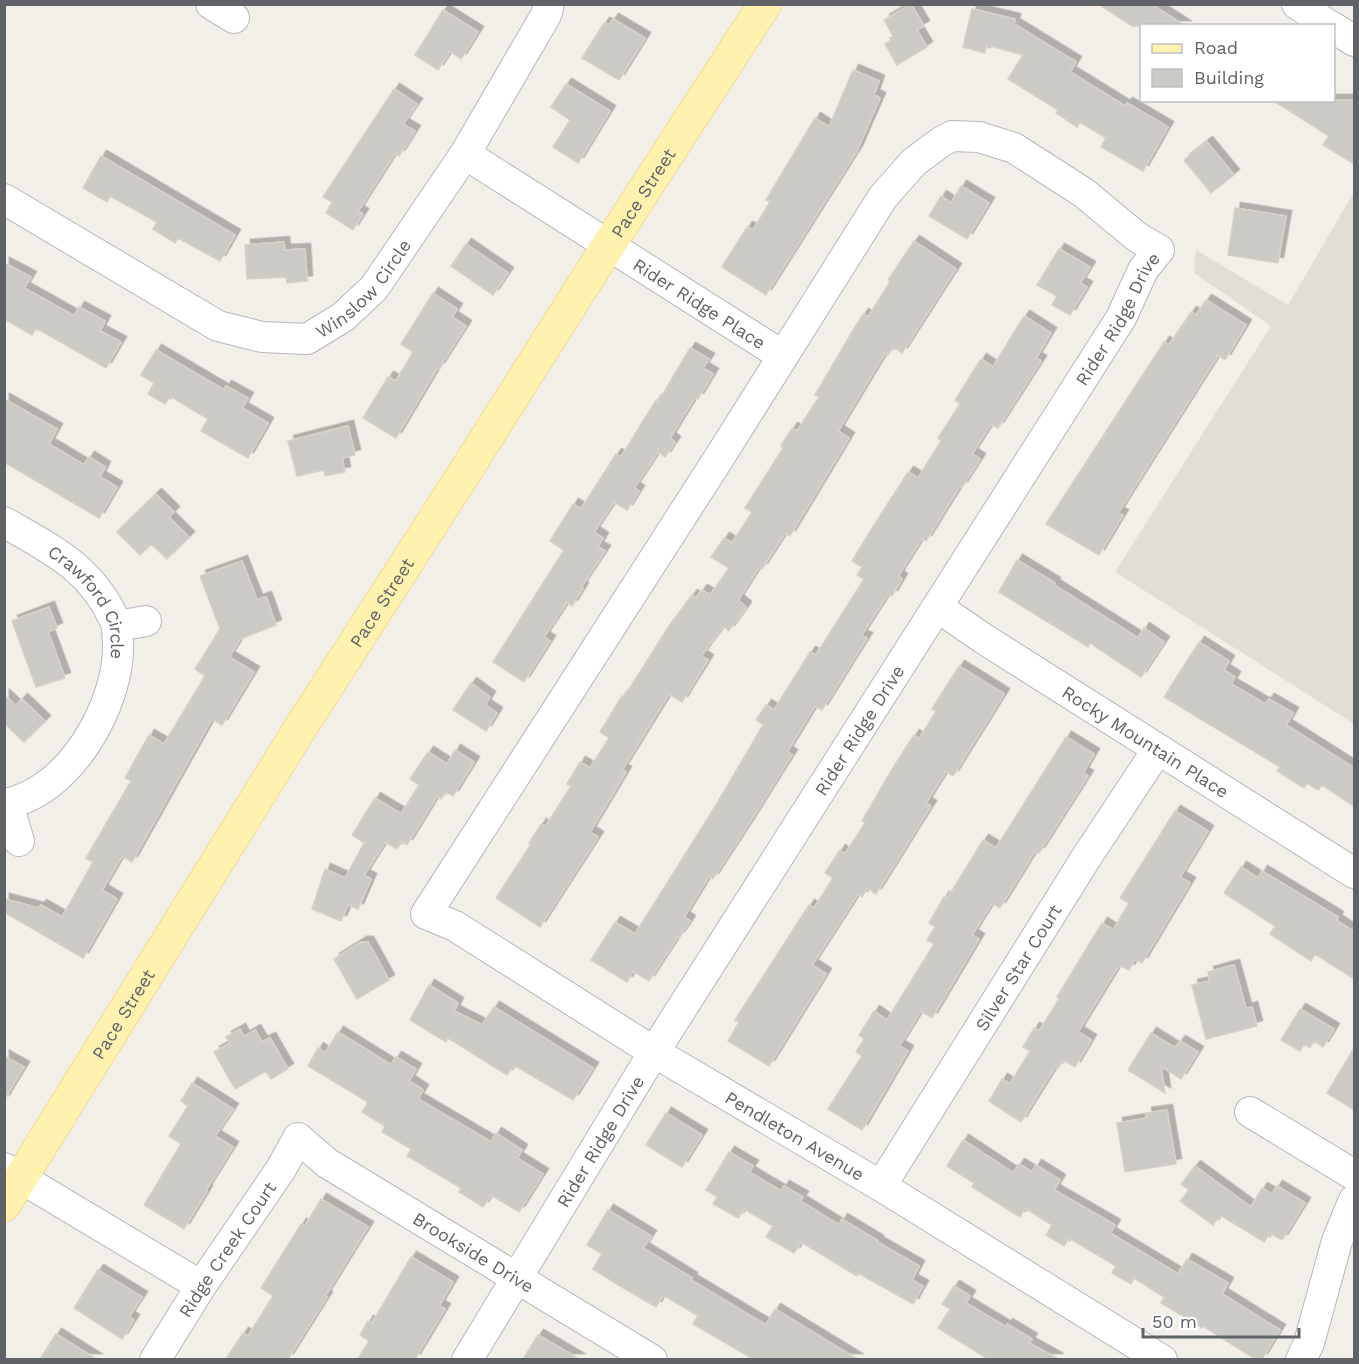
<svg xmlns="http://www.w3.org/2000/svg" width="1359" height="1364" viewBox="0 0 1359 1364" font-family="'Work Sans',sans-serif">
  <defs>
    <filter id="shadow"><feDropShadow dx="5.5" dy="-5.5" stdDeviation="0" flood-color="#0004"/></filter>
  </defs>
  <rect width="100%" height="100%" fill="#f1efe8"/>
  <path fill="#e1ded6" d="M1354,192V724L1115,572L1271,326L1194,273L1196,250L1288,305Z"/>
  <path fill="#cccac5" stroke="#d6d1c6" stroke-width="1.5" filter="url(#shadow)" d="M911,4L924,26L917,30L927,47L897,65L885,44L894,38L884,20Z
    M1098,4H1151L1185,26H1132Z
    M972,9L1015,19L1014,24L1076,62L1070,72L1125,106L1127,103L1168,127L1143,171L1101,147L1106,138L1080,122L1077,127L1056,113L1058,110L1008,79L1023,55L987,45L985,53L963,47Z
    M443,10L478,32L461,59L450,51L438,70L415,55Z
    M613,19L645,38L619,80L582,58L604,23L609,25Z
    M853,70L879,81L874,95L880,98L857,151L766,295L722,267L747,227L753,230L770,202L766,200L815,118L829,127Z
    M566,84L610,111L578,163L553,147L570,120L551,107Z
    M394,89L417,104L403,124L415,131L399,156L395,153L358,211L363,214L353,230L326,213L332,202L323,197Z
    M1272,100H1354V164L1323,145L1329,136Z
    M1207,142L1234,175L1211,193L1184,160Z
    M101,156L235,235L220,261L178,238L175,243L153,229L157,222L110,196L107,202L83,188Z
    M961,186L989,203L967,239L929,216L941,196L951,203Z
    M1235,208L1286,216L1278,263L1228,255Z
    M914,241L956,269L902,353L893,347L888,355L885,353L838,431L849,438L790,536L785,533L762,569L759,567L738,600L746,607L729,631L723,626L701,656L708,660L682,702L669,694L622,770L626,772L590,832L598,837L540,927L496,898L531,844L529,843L541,824L545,827L571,786L567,784L580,762L590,768L609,738L600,732L622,696L624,697L669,626L692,595L696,598L702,590L710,595L729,568L711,557L724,538L732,543L752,512L745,508L783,448L781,446L792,428L797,431L819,397L815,395L852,332L863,314L868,317L890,282L888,280Z
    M284,242L285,250L305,249L307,281L287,283L286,277L247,279L245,245Z
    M466,244L508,273L493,295L451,266Z
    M1059,249L1090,267L1080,283L1087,287L1070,315L1052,305L1057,296L1037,285Z
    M4,263L31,277L24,288L74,316L79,307L105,321L100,331L121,342L106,368L36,328L32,335L4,319Z
    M433,293L457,309L452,317L466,326L439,368L438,367L396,438L363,418L388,377L396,381L413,352L401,344Z
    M1206,300L1246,325L1225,360L1218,355L1118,513L1123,515L1099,555L1046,524L1164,342L1169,345L1191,312L1196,315Z
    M1024,316L1051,333L1036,358L1041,361L998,428L991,424L972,454L980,459L962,487L960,486L926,541L922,538L898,576L902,579L892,596L888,594L861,636L867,638L822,710L815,706L787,752L792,755L748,825L713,879L709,876L684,917L690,921L679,937L678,936L649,981L633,971L627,982L591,960L615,922L635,934L716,805L763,725L756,720L766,705L774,710L810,652L816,655L864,579L857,575L862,567L852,561L869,533L908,472L918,478L941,441L938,438L960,404L955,400L981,359L993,367Z
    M690,348L709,359L703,368L713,374L698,399L695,397L670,438L675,442L665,457L658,452L634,488L639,491L627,510L614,502L594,532L603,538L598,547L605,551L581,587L583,588L572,606L567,602L544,637L550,641L524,682L493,662L564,550L550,541L573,504L581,509L616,454L621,457L656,400L658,402Z
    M156,350L224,390L226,386L248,398L242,408L268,423L248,458L201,431L208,419L170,396L165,404L148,394L154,383L141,375Z
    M4,399L57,429L49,444L84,465L89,457L105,467L100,477L117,487L99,518L4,462Z
    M348,426L355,455L342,458L345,472L325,476L324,470L297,476L288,441Z
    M156,494L174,512L169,517L189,537L167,559L151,544L140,555L117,532Z
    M1017,560L1055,583L1054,585L1138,638L1144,628L1164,642L1141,677L1090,643L1088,647L999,592Z
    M242,561L257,600L266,597L276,625L240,639L229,657L254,672L222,725L212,719L132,862L122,856L102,890L117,899L83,958L4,912V899L39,908L41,905L62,917L93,862L86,858L131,781L125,778L149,735L164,744L205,676L195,669L220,629L200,576Z
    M49,607L57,628L48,632L65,678L36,687L12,621Z
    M1199,642L1229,661L1224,670L1235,677L1231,684L1265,704L1269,699L1293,713L1286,725L1354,768V806L1322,785L1318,790L1307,783L1304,788L1277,771L1280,767L1164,697Z
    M959,666L1004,694L953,776L946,771L926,803L931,806L876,894L867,888L862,897L858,894L812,965L826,974L769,1066L728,1041L739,1022L735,1020L809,905L814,908L833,878L825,873L840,850L845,854L865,823L862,821L894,766L914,735L919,739L936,711L932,709Z
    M471,683L490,697L485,705L497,713L486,731L453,710Z
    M4,695L16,706L22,699L45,721L24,742L4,723Z
    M1066,737L1094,754L1083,773L1088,776L1039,853L1035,851L1000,908L992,903L972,935L979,939L932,1018L921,1011L899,1046L908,1051L862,1130L828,1109L862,1056L856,1052L864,1039L859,1035L874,1011L887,1020L934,944L927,940L935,927L929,923L944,897L947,899L983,840L996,848Z
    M455,750L474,762L453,796L446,792L441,799L437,796L407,845L402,841L397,849L385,842L364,875L371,879L358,909L348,905L341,921L312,909L325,869L345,878L364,843L352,835L375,798L401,814L419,785L410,779L428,752L447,764Z
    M1175,811L1208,831L1180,877L1190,883L1142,963L1135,959L1129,970L1119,965L1078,1032L1091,1040L1075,1067L1063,1060L1058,1068L1055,1067L1021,1122L989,1101L1002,1079L1010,1084L1030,1051L1023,1047L1034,1028L1039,1031L1059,999L1057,997L1102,923L1113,930L1129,903L1120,898Z
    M1241,867L1258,878L1262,871L1338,917L1336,920L1354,932V979L1315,954L1311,961L1270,934L1275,926L1224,893Z
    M361,942H368L389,980L357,999L334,959Z
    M1234,965L1246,1009L1252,1007L1257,1026L1206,1039L1192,985L1210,981L1208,972Z
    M429,985L458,1003L454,1011L482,1025L494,1007L593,1068L573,1100L514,1065L507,1075L448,1038L446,1042L410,1020Z
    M1300,1009L1334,1029L1323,1047L1314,1041L1310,1048L1304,1044L1300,1051L1281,1040Z
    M240,1029L244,1037L255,1030L262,1042L270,1038L288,1069L271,1079L266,1071L235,1089L214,1052L230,1043L226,1037Z
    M338,1032L391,1065L396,1057L416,1069L409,1081L423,1090L418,1099L491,1142L496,1133L522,1150L517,1158L543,1174L519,1212L491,1195L483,1207L459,1192L461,1188L407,1156L411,1149L382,1132L385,1126L362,1112L368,1102L308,1066L318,1048L325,1053Z
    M1151,1033L1175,1048L1180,1041L1198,1052L1181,1079L1161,1066L1165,1093L1128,1070Z
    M1354,1048V1110L1327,1093Z
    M4,1056L24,1067L4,1100Z
    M192,1083L233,1109L215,1136L233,1147L206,1190L207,1191L184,1229L144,1205L181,1144L169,1136L188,1106L181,1101Z
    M1167,1110L1176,1164L1125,1172L1117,1123L1147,1118L1146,1113Z
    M666,1113L702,1135L682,1167L646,1145Z
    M963,1140L1013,1173L1019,1164L1032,1172L1036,1165L1060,1180L1054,1190L1115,1225L1110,1233L1178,1274L1187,1259L1228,1283L1222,1294L1280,1330L1262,1359H1255L1203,1326L1202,1328L1161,1303L1164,1297L1134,1278L1131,1284L1112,1273L1116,1266L1069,1238L1064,1246L1046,1235L1052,1225L1025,1208L1020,1217L972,1187L974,1183L947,1166Z
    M729,1152L753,1166L749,1172L781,1191L784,1186L803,1197L800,1201L839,1225L842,1219L878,1241L877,1242L919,1266L912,1280L923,1286L913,1304L858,1273L857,1276L801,1242L794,1253L766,1237L773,1226L744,1209L738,1218L713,1204L717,1197L706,1190Z
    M1195,1166L1251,1207L1262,1188L1272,1194L1277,1186L1305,1203L1282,1240L1270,1233L1264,1242L1220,1215L1213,1225L1180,1201L1189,1190L1181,1184Z
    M321,1199L368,1227L325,1296L327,1297L288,1359H226L243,1333L248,1336L273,1296L261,1288L301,1224L305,1226Z
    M608,1210L651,1236L643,1248L692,1278L691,1280L766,1325L775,1309L857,1359H753L693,1324L698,1316L663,1295L656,1307L620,1286L593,1269L602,1254L587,1245Z
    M411,1257L453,1282L439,1306L445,1309L415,1359H358L369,1341L360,1335L368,1321L372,1323Z
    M98,1270L142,1297L129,1317L134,1320L122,1339L74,1308Z
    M954,1286L970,1296L966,1303L1006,1327L1007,1324L1032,1339L1029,1343L1058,1359H988L938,1328L950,1309L942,1304Z
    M56,1334L96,1359H40Z
    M538,1335L579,1359H523Z"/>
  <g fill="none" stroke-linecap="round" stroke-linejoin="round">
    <g stroke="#b5b8bc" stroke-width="32">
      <g id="minor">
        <path d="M211,4L234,18"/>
        <path d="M1297,4L1330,26"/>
        <path d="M1334,28L1354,41"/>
        <path id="s1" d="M465,154L783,356"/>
        <path id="s2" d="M4,199L218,326L262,337L307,339L343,317L374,288L465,154L546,15L549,4"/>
        <path id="s3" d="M4,522C52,550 91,567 115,621C118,628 117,636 118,643C120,704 69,794 4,804"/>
        <path id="s4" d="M939,608L984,639L1354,873"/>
        <path d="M117,626L146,621"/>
        <path d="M8,804L19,841"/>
        <path d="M1250,1112L1354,1175"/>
        <path d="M4,1168L201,1286"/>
        <path id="s5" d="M881,1186L1086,858L1158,749"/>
        <path id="s6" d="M155,1360L201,1286L281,1169L298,1138L327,1163L652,1360"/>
        <path id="s7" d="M467,1360L654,1052L1121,318L1143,270L1159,250L1137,237L1084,193L1014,148L979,137L952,136L941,142L914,162L883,197L719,458L426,914L455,926L654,1052L881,1186L1162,1360"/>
        <path d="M1301,1360L1309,1343L1337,1241L1354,1200"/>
      </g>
    </g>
    <g stroke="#f2c960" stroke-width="34">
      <g id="major">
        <path id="s8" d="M4,1205L301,727L458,483L608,246L765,4"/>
      </g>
    </g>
    <use href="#minor" stroke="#fff" stroke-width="30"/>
    <use href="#major" stroke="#fff2af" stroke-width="33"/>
  </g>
  <g text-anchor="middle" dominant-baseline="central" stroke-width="5" stroke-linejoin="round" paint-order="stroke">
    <g font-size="18" fill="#5f6368" stroke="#fff">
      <text stroke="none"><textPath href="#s8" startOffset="1197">Pace Street</textPath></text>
      <text stroke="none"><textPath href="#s2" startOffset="416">Winslow Circle</textPath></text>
      <text stroke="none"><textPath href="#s1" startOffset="278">Rider Ridge Place</textPath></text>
      <text stroke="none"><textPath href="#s7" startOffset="1228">Rider Ridge Drive</textPath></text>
      <text stroke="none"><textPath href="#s8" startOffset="711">Pace Street</textPath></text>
      <text stroke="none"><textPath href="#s3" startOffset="122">Crawford Circle</textPath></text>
      <text stroke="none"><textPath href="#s7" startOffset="742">Rider Ridge Drive</textPath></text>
      <text stroke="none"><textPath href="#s4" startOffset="246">Rocky Mountain Place</textPath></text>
      <text stroke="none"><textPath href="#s5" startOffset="258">Silver Star Court</textPath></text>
      <text stroke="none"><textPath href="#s8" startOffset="225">Pace Street</textPath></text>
      <text stroke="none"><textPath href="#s7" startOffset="2924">Pendleton Avenue</textPath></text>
      <text stroke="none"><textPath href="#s7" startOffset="256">Rider Ridge Drive</textPath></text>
      <text stroke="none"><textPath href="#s6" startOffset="132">Ridge Creek Court</textPath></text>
      <text stroke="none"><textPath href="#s6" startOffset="474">Brookside Drive</textPath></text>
    </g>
  </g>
  <rect width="1359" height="1364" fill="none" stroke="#5f6368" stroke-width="12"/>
  <rect x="1140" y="24" width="195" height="78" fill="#ffffff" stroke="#bfc1c3" stroke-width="1.5"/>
  <rect x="1152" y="44" width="30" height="9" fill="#fff2af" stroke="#bfc1c3" stroke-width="1.5"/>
  <text x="1194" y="54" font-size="18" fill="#5f6368">Road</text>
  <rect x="1152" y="69" width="30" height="18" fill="#cccac5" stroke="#bfc1c3" stroke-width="1.5"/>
  <text x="1194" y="84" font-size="18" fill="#5f6368">Building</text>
  <path d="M1143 1328v9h156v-9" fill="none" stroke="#5f6368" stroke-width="3"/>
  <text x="1152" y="1328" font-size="18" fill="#5f6368" stroke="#ffffff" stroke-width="4.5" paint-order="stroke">50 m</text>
</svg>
